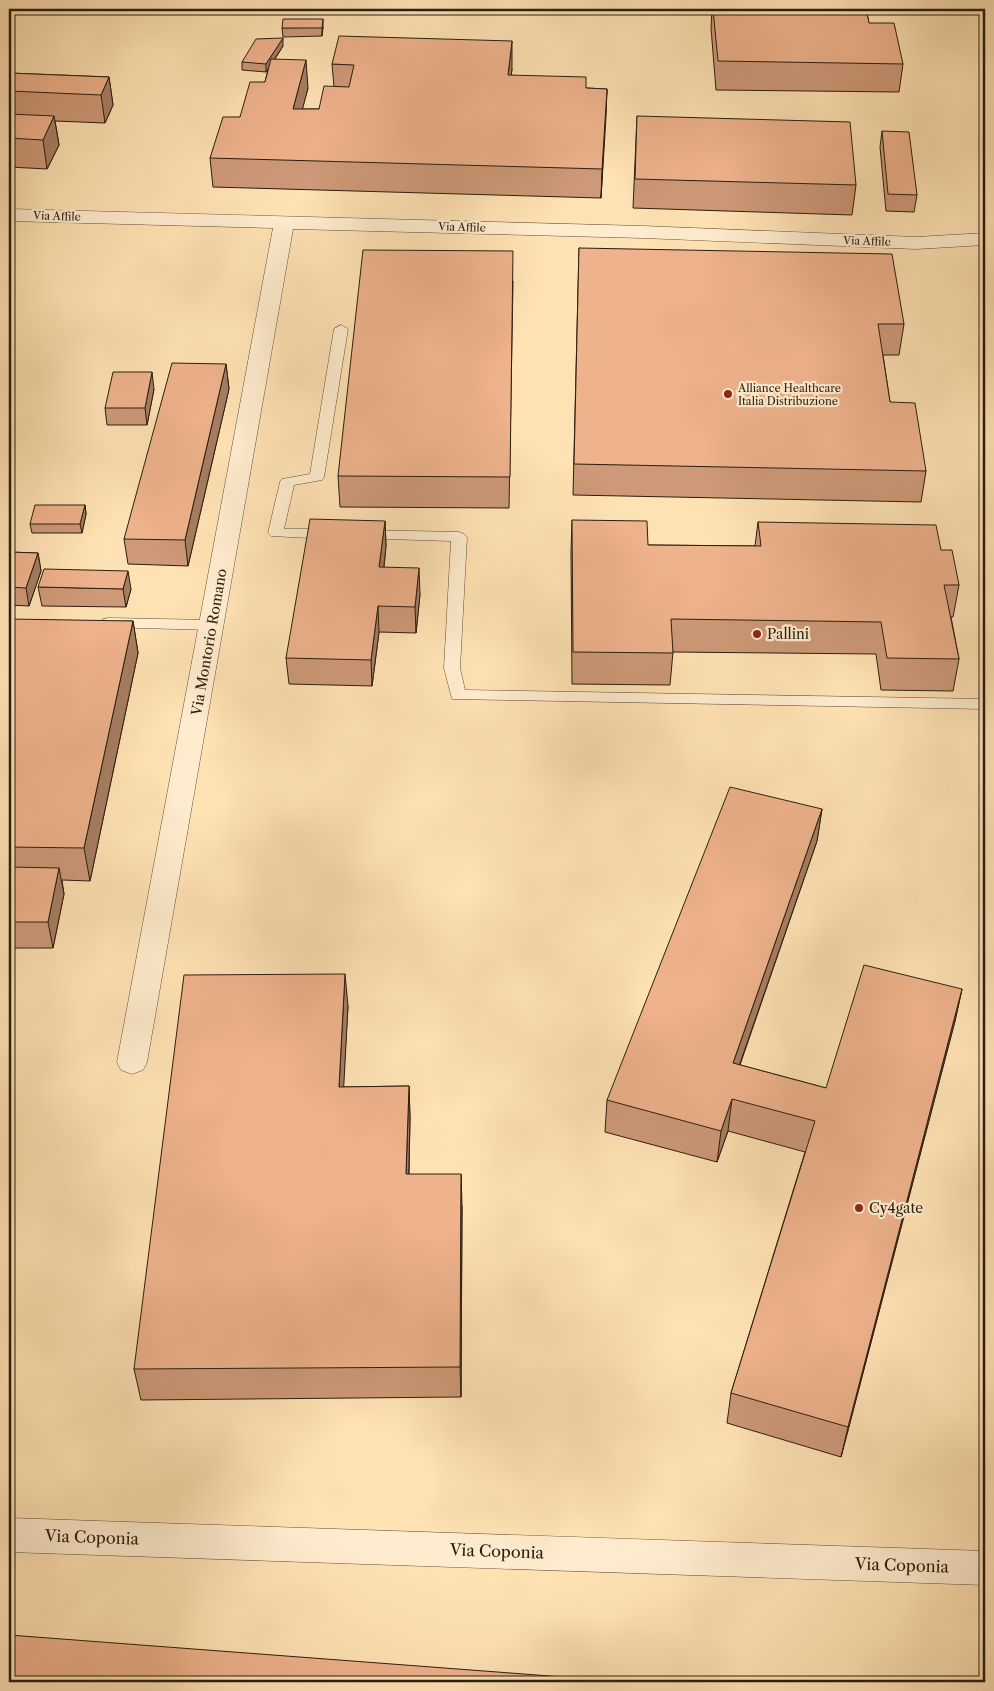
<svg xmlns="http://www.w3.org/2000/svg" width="994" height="1691" viewBox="0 0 994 1691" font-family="'Libre Caslon Text',serif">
  <rect width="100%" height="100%" fill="#ffe2b4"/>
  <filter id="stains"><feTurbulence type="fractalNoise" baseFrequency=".004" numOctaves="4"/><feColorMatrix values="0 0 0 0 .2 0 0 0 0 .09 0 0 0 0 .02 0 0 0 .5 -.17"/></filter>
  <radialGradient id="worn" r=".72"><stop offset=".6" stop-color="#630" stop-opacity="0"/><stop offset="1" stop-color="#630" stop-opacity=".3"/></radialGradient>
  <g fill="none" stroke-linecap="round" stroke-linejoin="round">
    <g stroke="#5f4f38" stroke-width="1">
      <path id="lane" d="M341,325L348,329L324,477L322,480L294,485L284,529H330L335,531L338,534L335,537L330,539L271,536L268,533L280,482L282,479L310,474L334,329Z
        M361,530L459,532L464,534L467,537L460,668L465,690L985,699V709L452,699L444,668L451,541L356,538L353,535L356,532Z
        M109,618L212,620L218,621L220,625L218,629L212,630L103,627L101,623L103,619Z"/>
    </g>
    <g stroke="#5f4f38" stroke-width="1">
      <path id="street" d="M9,209L643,226L916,237L985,233V245L916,249L643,238L293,229L147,1062L143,1070L132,1074L121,1070L117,1062L273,228L9,221Z
        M9,1518L985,1551V1585L9,1552Z"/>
    </g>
    <use href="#lane" fill="#ffecce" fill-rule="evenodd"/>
    <use href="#street" fill="#ffecce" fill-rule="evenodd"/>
  </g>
  <path fill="#cd9978" stroke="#2a1e0f" d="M712,9H866L869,23L903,64L899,92L716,90L711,28Z
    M323,27L322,36L283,37L282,28Z
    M283,46L275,59L308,88L302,109H319L334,87L332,64L512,69L511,75L586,88L607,89L601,198L213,187L210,158L265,82L268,69L266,72L242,70V62Z
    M9,73L109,77L113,105L105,123L55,121L59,145L47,169L9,167Z
    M637,116L856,185L852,215L633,208Z
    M882,131L917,195L914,212L886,211L880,147Z
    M579,248L904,324L899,355H883L890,402L926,471L921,502L573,495Z
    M513,281L509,508L340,507L338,476Z
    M226,364L229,389L188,566L128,564L124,539Z
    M154,389L147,425H107L105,408Z
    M85,505L86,514L82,533H32L30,524Z
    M572,520L648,545L755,546L758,522L941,550L959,585L953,617H951L959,659L953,691L881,690L876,654L673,652L670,685L572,684L571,552Z
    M385,521L386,546L384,567L420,594L416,633L379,632L372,686L289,684L286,658Z
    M9,552L38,553L41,571L29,606L9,605Z
    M38,587L131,589L126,607L42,606Z
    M133,621L138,653L90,881L62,880L64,894L53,948H9V624Z
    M822,809L817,841L740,1065L826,1088L962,989L955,1021L841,1457L727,1423L731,1393L805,1152L728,1131L717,1162L605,1132L607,1100Z
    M348,1006L343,1087L409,1086L410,1118L409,1174L462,1206L461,1397L141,1400L134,1369Z"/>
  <path fill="#a77d62" stroke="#2a1e0f" d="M323,19V27L322,36V28Z
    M283,38V46L266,72V64Z
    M512,41V69L508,104V75Z
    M306,60L308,88L295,138L293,109Z
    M109,77L113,105L105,123L101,95Z
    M607,89L606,117L601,198L602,169Z
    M54,116L59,145L47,169L43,140Z
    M226,364L229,389L188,566L185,540Z
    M152,372L154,389L147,425L145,408Z
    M85,505L86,514L82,533L80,524Z
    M385,521L386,546L381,593L379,567Z
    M38,553L41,571L29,606L26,588Z
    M419,568L420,594L416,633L415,607Z
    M128,571L131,589L126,607L123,589Z
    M378,606L379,632L372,686L371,660Z
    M133,621L138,653L90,881L84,848Z
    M822,809L817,841L729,1095L733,1063Z
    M59,868L64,894L53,948L48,922Z
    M345,974L348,1006L342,1119L339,1087Z
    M962,989L955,1021L841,1457L848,1427Z
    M409,1086L410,1118L408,1206L406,1174Z
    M732,1099L728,1131L717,1162L721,1131Z
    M461,1174L462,1206L461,1397L460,1367Z"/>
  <path fill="#eeb28c" stroke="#2a1e0f" d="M713,9H866L869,23H894L903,64L718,61Z
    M283,19H323L322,28H282Z
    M339,36L512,41L508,75L586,77V88L607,89L602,169L210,158L223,117H240L250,82H265L271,59L306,60L293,109H319L324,86L349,87L354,65L332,64Z
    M283,38L266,64L242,62L256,39Z
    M9,73L109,77L101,95L9,91Z
    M9,114L54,116L43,140L9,138Z
    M637,116L850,122L856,185L635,179Z
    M882,131L909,132L917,195L888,194Z
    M579,248L892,254L904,324H878L890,402L915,403L926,471L574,464Z
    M363,250L513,251L510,477L338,476Z
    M172,363L226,364L185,540L124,539Z
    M113,372H152L145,408H105Z
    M35,505H85L80,524H30Z
    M310,519L385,521L379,567L419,568L415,607L378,606L371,660L286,658Z
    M572,520L647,521L648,545L761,546L758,522L936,525L941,550H952L959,585H944L959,659L887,658L881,622L671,619L673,653L573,652Z
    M9,552L38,553L26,588L9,587Z
    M44,569L128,571L123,589L38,587Z
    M10,619L133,621L84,848L9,847V624Z
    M730,787L822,809L733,1063L826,1088L864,965L962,989L848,1427L731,1393L815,1121L732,1099L721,1131L607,1100Z
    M9,867L59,868L48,922H9Z
    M345,974L339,1087L409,1086L406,1174H461L460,1367L134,1369L184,975Z
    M9,1635L629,1682H9Z"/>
  <g fill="#8f2418" stroke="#ffecce" stroke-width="2">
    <circle cx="728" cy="394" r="5"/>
    <circle cx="757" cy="634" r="5"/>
    <circle cx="859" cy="1208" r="5"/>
  </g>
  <g text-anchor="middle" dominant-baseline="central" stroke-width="4.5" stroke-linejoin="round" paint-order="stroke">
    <g font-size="11" fill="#2a1e0f" stroke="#ffecce">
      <text transform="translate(57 216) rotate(2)">Via Affile</text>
      <text transform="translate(462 227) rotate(2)">Via Affile</text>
      <text transform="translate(867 241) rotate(2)">Via Affile</text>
    </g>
    <g font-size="11" fill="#2a1e0f" stroke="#ffecce" text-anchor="start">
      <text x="738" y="388">Alliance Healthcare<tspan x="738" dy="13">Italia Distribuzione</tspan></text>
    </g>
    <g font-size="14" fill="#2a1e0f" stroke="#ffecce" text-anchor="start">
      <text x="767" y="634">Pallini</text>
      <text x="869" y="1208">Cy4gate</text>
    </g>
    <g font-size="14" fill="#2a1e0f" stroke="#ffecce">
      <text transform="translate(209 642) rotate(-80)">Via Montorio Romano</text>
    </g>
    <g font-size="16" fill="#2a1e0f" stroke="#ffecce">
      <text transform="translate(92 1537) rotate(2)">Via Coponia</text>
      <text transform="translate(497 1551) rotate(2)">Via Coponia</text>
      <text transform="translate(902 1565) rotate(2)">Via Coponia</text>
    </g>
  </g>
  <rect width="994" height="1691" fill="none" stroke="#ffe2b4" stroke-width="30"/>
  <rect x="10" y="10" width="974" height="1671" fill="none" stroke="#2a1e0f" stroke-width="2.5"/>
  <rect x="15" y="15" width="964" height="1661" fill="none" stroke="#2a1e0f"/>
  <rect width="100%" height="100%" filter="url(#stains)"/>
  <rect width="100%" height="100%" fill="url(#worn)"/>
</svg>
